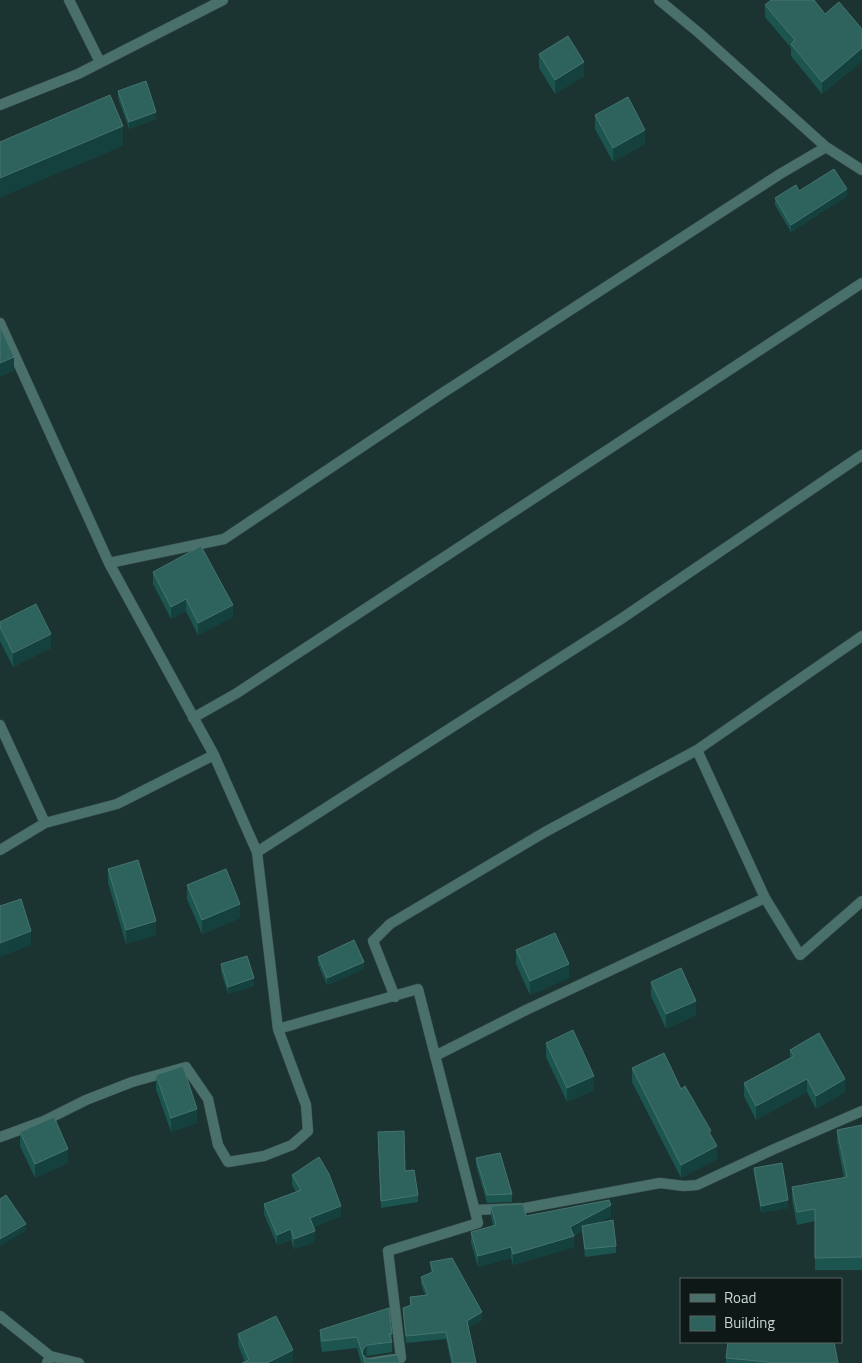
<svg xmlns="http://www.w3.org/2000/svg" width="862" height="1363" viewBox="0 0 862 1363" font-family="'Titillium Web',sans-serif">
  <rect width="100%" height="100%" fill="#1b3331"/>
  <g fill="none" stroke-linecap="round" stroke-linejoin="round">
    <g stroke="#3a504e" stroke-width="11">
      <path id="street" d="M69,0L100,62
        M659,0L699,33L826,147L862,170
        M0,105L78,74L223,0
        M0,323L109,563L214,755L257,852L278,1029L306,1105L308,1131L292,1145L264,1156L228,1162L218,1145L208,1099L186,1067L132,1082L86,1100L44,1121L0,1137
        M109,563L224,539L441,394L780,174L826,147
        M193,718L237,693L862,283
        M0,725L45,823L0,850
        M697,750L765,898L800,955L862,901
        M45,823L117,804L214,755
        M257,852L621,619L862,455
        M395,997L373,941L390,924L545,832L697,750L862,636
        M278,1029L418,989L478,1223L388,1251L401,1358L369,1363
        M435,1056L526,1010L765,898
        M475,1210L525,1208L660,1183L684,1186L697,1185L772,1150L862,1111
        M0,1316L50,1356
        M47,1363L50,1356L79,1363"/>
    </g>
    <use href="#street" stroke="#49706b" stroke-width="10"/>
  </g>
  <path fill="#1c544f" d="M765,5L825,14L862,29V61L822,94L791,56V48L765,17Z
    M539,54L584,76L555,94L539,68Z
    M118,91L156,119L129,129L118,98Z
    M595,115L645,144L613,162L595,129Z
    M847,196L791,232L775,205V198Z
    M153,572L233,617L198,635L186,611L171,619L153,584Z
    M0,622L51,648L13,667L0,641Z
    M108,869L156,935L126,944L108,883Z
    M187,885L240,918L202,934L187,899Z
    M516,950L569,978L530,995L516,964Z
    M318,957L364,969L327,985L318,964Z
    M221,964L254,986L228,994L221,972Z
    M651,982L696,1015L666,1029L651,996Z
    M546,1043L594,1090L567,1102L546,1057Z
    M790,1050L845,1092L816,1109L807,1092L756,1120L744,1096V1083L790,1058Z
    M632,1068L681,1089L711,1136L717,1159L681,1178L632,1082Z
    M156,1075L197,1123L171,1132L156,1089Z
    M862,1125V1270H815V1221L797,1225L792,1200V1187L844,1178L837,1142V1130Z
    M20,1132L68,1163L35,1178L20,1146Z
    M378,1139L405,1171L418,1195V1202L381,1208Z
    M476,1158L512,1194V1202L487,1203L476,1165Z
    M754,1168L788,1208L761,1213L754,1175Z
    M292,1175L341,1216L314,1227L315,1242L294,1249L291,1240L277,1245L264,1214V1204L296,1192L292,1185Z
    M491,1206L526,1216H611L598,1223L616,1246V1253L585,1257L582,1231L574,1236V1247L513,1265L511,1258L478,1267L471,1243V1232L493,1226L491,1216Z
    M430,1262L482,1320L468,1328L476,1363H451L446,1339L406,1343L403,1315V1308L410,1306V1297L425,1295L421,1284V1277L431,1272Z
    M320,1330L392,1334V1352L367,1356L366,1358L400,1363H361L357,1348L322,1352L320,1341Z
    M238,1334L293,1361L289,1363H242L245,1362L238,1345Z
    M726,1358L838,1363H726Z"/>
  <path fill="#14413d" d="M862,48V61L822,94V82Z
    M584,62V76L555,94V80Z
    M156,112V119L129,129V122Z
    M123,126V146L0,198V178Z
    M645,130V144L613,162V148Z
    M847,189V196L791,232V225Z
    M14,357V371L0,377V363Z
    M186,599V611L171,619V607Z
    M233,605V617L198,635V623Z
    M51,634V648L13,667V653Z
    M240,904V918L202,934V920Z
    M156,921V935L126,944V930Z
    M31,931V945L0,957V943Z
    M364,962V969L327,985V978Z
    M569,964V978L530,995V981Z
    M254,978V986L228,994V987Z
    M696,1001V1015L666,1029V1014Z
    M594,1076V1090L567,1102V1088Z
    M807,1079V1092L756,1120V1106Z
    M845,1079V1092L816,1109V1096Z
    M197,1109V1123L171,1132V1118Z
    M717,1146V1159L681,1178V1165Z
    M68,1149V1163L35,1178V1164Z
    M788,1200V1208L761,1213V1206Z
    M611,1205V1216L583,1231L582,1226V1231L572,1236H574V1247L513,1265V1254L570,1227Z
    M341,1206V1216L310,1229V1218Z
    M26,1224V1231L0,1246V1239Z
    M291,1229V1240L277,1245V1235Z
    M315,1231V1242L294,1249V1239Z
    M511,1247V1258L478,1267V1256Z
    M482,1312V1320L467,1329V1321Z
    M367,1345V1356L363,1360L362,1356L363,1349Z
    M293,1350V1361L289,1363H267Z"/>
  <path fill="#2e625d" stroke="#467470" d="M771,0H814L825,14L839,2L862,29V48L822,82L791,44L795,40L765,5Z
    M568,36L584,62L555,80L539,54Z
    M146,81L156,112L129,122L118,91Z
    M110,95L123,126L0,178V142Z
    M628,97L645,130L613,148L595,115Z
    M834,169L847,189L791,225L775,198L796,185L799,191Z
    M0,326L14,357L0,363Z
    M201,546L233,605L198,623L186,599L171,607L153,572Z
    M36,604L51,634L13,653L0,627V622Z
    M138,860L156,921L126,930L108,869Z
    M226,869L240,904L202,920L187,885Z
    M21,899L31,931L0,943V906Z
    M555,933L569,964L530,981L516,950Z
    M354,940L364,962L327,978L318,957Z
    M247,956L254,978L228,987L221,964Z
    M681,968L696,1001L666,1014L651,982Z
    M573,1030L594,1076L567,1088L546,1043Z
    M819,1033L845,1079L816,1096L807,1079L756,1106L744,1083L794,1056L790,1050Z
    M664,1053L681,1089L685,1086L711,1131L709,1132L717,1146L681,1165L632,1068Z
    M183,1066L197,1109L171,1118L156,1075Z
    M54,1117L68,1149L35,1164L20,1132Z
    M862,1125V1257L815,1258V1209L797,1212L792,1187L847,1177L837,1130Z
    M404,1131L405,1171L414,1170L418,1195L381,1201L378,1132Z
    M500,1153L512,1194L487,1195L476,1158Z
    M319,1157L329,1174L341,1206L310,1218L315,1231L294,1239L291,1229L277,1235L264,1204L301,1190L292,1175Z
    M782,1163L788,1200L761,1206L754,1168Z
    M6,1195L26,1224L0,1239V1199Z
    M609,1200L611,1205L570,1227L574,1236L513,1254L511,1247L478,1256L471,1232L496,1225L491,1206L523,1204L526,1216Z
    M613,1220L616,1246L585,1249L582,1226Z
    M452,1258L482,1312L467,1321L476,1363H453L446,1332L406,1336L403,1308L411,1305L410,1297L428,1295L421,1277L433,1272L430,1262Z
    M389,1308L392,1334H389L392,1342L367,1345L363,1349L362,1354L366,1358L370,1359L397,1355L400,1363H365L357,1337L322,1341L320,1330Z
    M276,1316L293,1350L267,1363H242L249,1360L238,1334Z
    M728,1342H834L838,1363H768V1362L726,1358Z"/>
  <rect x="680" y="1278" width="162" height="65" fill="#0e1917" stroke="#586562"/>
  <rect x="690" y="1294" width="25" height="8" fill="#49706b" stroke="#586562"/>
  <text x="724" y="1303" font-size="15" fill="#c7d6d3">Road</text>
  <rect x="690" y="1316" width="25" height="15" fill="#2e625d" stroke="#586562"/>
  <text x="724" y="1328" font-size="15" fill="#c7d6d3">Building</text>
</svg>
